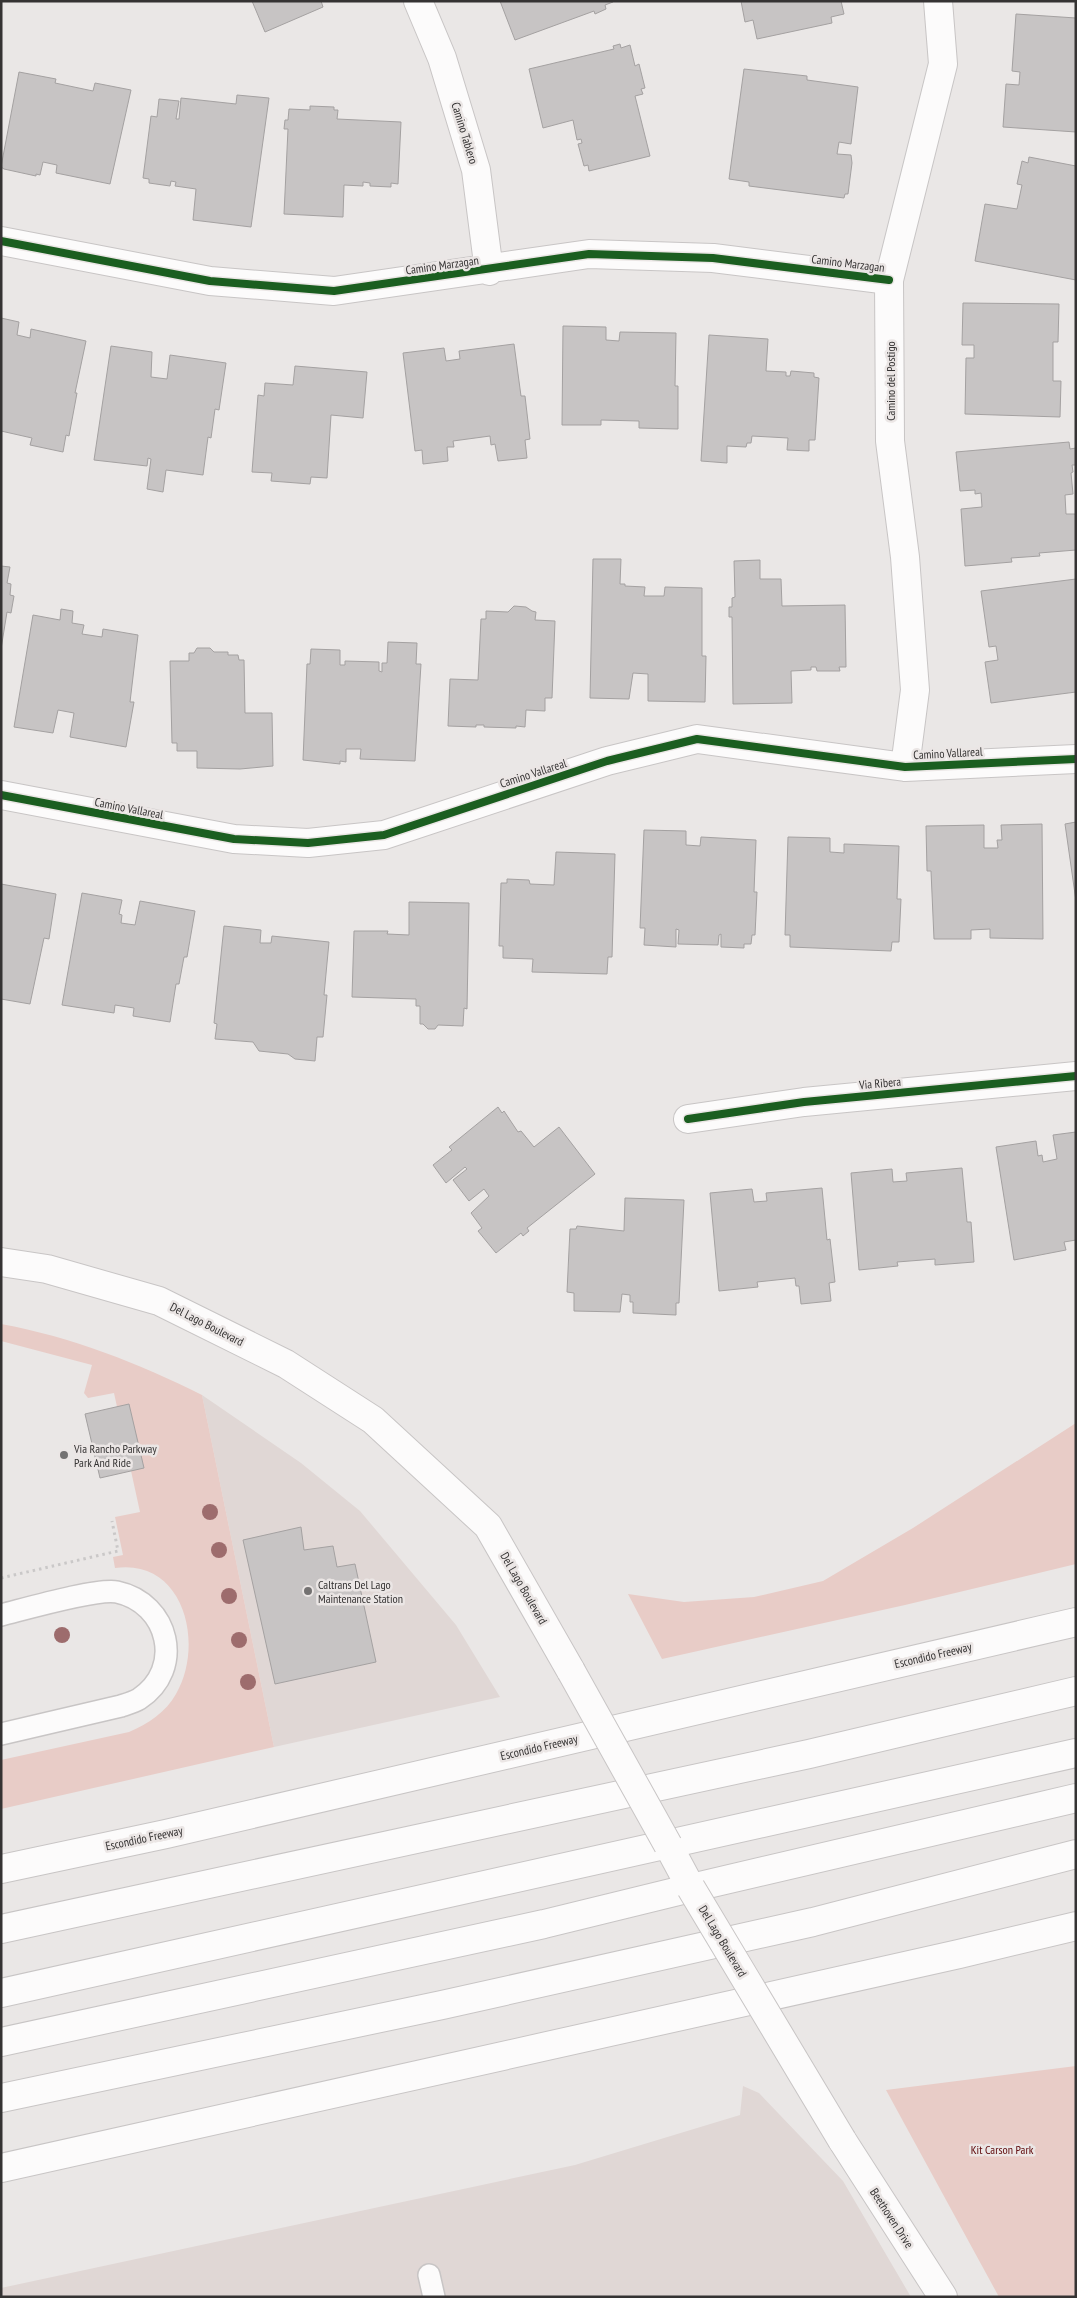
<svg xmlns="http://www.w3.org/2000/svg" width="1077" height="2298" viewBox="0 0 1077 2298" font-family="'PT Sans Narrow',sans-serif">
  <rect width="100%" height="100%" fill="#eae7e6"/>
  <path fill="#e0d7d5" d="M202,1395L301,1463L360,1511L456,1625L500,1697L274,1747Z
    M743,2086L759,2093L843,2181L911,2297H1V2288L575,2165L740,2115Z"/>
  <path fill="#e8ccc7" d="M1,1324C72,1337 138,1363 202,1395L274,1747L1,1809V1760L129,1732C148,1724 166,1712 176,1694C205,1644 184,1558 115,1568L113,1557L123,1555L115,1517L140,1512L114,1393L88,1398L84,1393L92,1365L1,1341Z
    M1076,1423V1564L905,1605L662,1659L628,1594L684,1602L754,1597L823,1581L913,1528Z
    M1076,2066V2297H999L886,2090Z"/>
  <path fill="#c7c4c4" stroke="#a4a1a1" d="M252,1H321L323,7L265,32Z
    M500,1H613V2L605,5L606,9L595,14L594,11L515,40Z
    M741,1H841L844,14L831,17L832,23L757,39L753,20L745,22Z
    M1016,14L1076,18V132L1003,127L1006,84L1019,85L1020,72L1012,71Z
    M620,44L621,48L630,45L635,66L639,64L645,88L641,89L643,94L635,96L650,156L589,171L588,165L584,166L578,144L582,143L581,139L577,140L573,120L543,128L529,69L614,49L613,46Z
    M744,69L807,76V80L858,87L851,144L839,142L837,154L851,155L852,163L848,194H845L844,198L749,186V182L729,179Z
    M19,72L56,79L55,83L93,91L95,83L131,90L110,184L56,173L57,165L43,162L40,175L36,174V176L4,169L1,167Z
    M237,95L269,98L251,227L193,220L196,189L175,186L176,182L171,181L170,186L149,183V179L143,178L151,116L157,117L159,99L179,101L176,119H179L181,98L236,104Z
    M310,106L334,107V110H338L337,119L401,122L398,184L391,183V187L370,186V183L363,182V186L344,185L343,217L284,214L288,129H284L285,120H288L289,109L310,110Z
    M1029,157L1076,166V280L975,261L985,204L1017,209L1022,185L1017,184L1022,161L1028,163Z
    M963,303L1059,304L1058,342H1053V381H1061L1060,417L965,414L966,358H974V345H962Z
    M1,318L19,322L17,335L30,338L31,329L86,341L75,393H77L69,436L66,435L63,452L30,445L32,438L1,431Z
    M563,326L606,327V340L619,341L620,332L676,333L675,386H678V429L639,428V421L601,420V425H562Z
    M709,335L768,339L766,371L786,372V376H790L791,371L814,373V377L819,378L815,440H809V451L787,450L788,438L752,436L751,443H747L746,447L727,446V463L701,461Z
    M514,344L521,396H525L530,439L525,440L527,458L498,461L495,444L491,445L490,436L453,441L454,447H447L448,461L423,464L422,450L415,451L403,353L444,348L446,361L460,359L459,351Z
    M111,346L152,352L151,377L167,379L170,355L226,363L219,410L215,409L211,438L208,437L203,475L166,470L163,492L147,489L151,459L148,458L147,466L94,460Z
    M295,366L367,372L363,418L331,415L327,478L311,477L310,484L271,481L272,473L252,472L258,395L264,396L265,383L293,385Z
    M1069,442L1070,449L1076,448V465H1072L1073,472L1071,473L1073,494L1065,495L1066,514H1075L1076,516V550L1039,553L1040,556L1011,558L1012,562L965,566L961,509L982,507L981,493L975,494V490L960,491L956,452Z
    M593,559H621L620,584H625V586L645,587L644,596H664L665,587L702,588V656H706L705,702L648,701V674L633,673L629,699L590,698Z
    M760,560V579H781L782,606L845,605L846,667H839L840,671H817L816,667H811V670L791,671L792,703L733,704L732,617H729V607H732V598L735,597L734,561Z
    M1,566L10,567L7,583L11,584L10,595L14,596L11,613L7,612L1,649Z
    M1076,579V692L991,703L985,662L998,660L996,646L989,647L981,591Z
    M514,606L526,607L532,611L536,612L535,620L555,621L552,698H545V711L526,710L525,727L516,726V728L484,727V725H476V727L448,726L450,679L478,680L481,619H486V611L508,612Z
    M61,609L73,611L72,623L84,625L82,634L102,637L103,629L138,635L130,702H134L126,747L70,737L74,713L58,710L53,733L14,727L33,615L60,620Z
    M388,642L417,643L416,664H421L415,761L360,759L361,749H346V762L340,761V764L303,760L307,664H310L311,649L340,650V665H345V661L379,662V671L382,672V663H387Z
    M197,648H210L214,652H228V655H238L239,660H244L245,713H272L273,766L240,769L197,768V751H177V743H172L170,661H189V653H194Z
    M1076,822V901L1065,824Z
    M1042,824L1043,939L990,938V929L971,930V939H934L931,871H927L926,826L984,825V848H998L997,840H1002L1001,825Z
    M644,830L686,831V845L700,846L701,837L756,840L754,892H757L755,935H752L751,944H744V948L721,947V934L719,935L718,945L678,944L679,930L676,929V947L644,945L645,928H640Z
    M788,837L830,838V852L844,853V844L899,846L897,899H901L899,942H892L891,951L790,947V935H785Z
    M556,852L615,854L612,957H608L607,974L532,972L533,959L503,958V946H499L501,883H507V879L529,880L530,884L554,885Z
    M1,884L56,894L49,939L44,938L30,1004L1,999Z
    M82,893L122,900L119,914L122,915L121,923L135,925L140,901L195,911L187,957H184L179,984H176L170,1022L133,1016L134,1008L115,1005L114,1013L62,1005Z
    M409,902L469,903L467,1009L464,1008L463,1026L438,1025L435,1029H428L423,1024H420V1006H416V999L352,997L354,931H388L387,934L409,935Z
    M224,926L261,930L260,943H271L272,936L329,942L324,995H327L323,1037H317L315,1061L295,1059L288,1054L259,1051L253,1042L215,1039L217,1024L214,1023Z
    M498,1107L502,1113L504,1111L518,1132L521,1131L534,1147L559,1127L595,1174L527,1228L529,1231L523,1236L521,1233L496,1253L478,1231L482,1228L471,1213L489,1196L484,1189L469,1201L453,1180L467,1169L465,1167L446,1183L433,1165L452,1150L449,1147Z
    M1076,1132V1240L1064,1242L1066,1250L1014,1260L996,1147L1036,1141L1038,1156L1042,1155L1043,1162L1057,1159L1053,1135Z
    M962,1168L967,1222H971L974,1262L935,1265V1259L897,1262L898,1266L859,1270L851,1173L892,1169L893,1182L907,1181L906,1173Z
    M822,1188L827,1240L830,1239L835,1282L829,1283L831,1301L801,1304L799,1286H796L795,1278L757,1282L758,1287L719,1291L710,1193L752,1189L754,1202L767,1201L766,1193Z
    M625,1198L684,1200L679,1303H676V1315L633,1313V1302H630V1295L622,1294L620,1312L574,1311V1293L567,1292L570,1229H576L577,1226L624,1231Z
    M129,1404L144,1468L100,1478L85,1414Z
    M301,1527L304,1550L333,1546L337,1567L355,1564L376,1662L275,1684L243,1540Z"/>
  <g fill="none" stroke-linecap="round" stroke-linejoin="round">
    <g stroke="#c8c5c5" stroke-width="24">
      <path id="service" d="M1,1615C25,1609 97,1588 117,1592C169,1603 185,1669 139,1699C134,1702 127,1704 121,1706L1,1734
        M429,2275L434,2297"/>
    </g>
    <g stroke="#c8c5c5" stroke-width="30">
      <path id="minor" d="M418,1L442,58L476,170L489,271
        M1,241L210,281L334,291L589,254L713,258L889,280
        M905,767L915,690L905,557L890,441L889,280L943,64L938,1
        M1,795L234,839L308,843L384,835L607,761L697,739L905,767L1076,759
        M688,1119L804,1102L1076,1076"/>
    </g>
    <g stroke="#c8c5c5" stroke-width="30">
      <path id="secondary" d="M1,1262L47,1269L159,1301L286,1364L373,1420L488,1526L571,1671
        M668,1845L691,1888
        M842,2140L943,2297"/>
    </g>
    <g stroke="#c8c5c5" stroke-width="30">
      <path id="motorway" d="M1,1869L166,1834L1076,1622
        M1,1929L809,1754L1076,1691
        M1,1993L1076,1753
        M1,2042L544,1924L691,1888L1076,1798
        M1,2098L442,2005L813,1922L1076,1854
        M1,2168L959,1954L1076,1926"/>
    </g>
    <path stroke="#cac8c8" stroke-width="3" stroke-dasharray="2.5 4" stroke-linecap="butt" d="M1,1578L118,1551L112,1521"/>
    <use href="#service" stroke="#fcfbfb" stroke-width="21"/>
    <use href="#minor" stroke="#fcfbfb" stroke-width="28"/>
    <use href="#secondary" stroke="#fcfbfb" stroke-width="28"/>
    <use href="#motorway" stroke="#fcfbfb" stroke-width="28"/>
    <g stroke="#c8c5c5" stroke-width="30" stroke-linecap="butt">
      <path id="secondary-bridge" d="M571,1671L668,1845
        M691,1888L842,2140"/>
    </g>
    <use href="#secondary-bridge" stroke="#fcfbfb" stroke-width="28"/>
    <g stroke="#ebe6e5" stroke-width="11">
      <path id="cycleway" d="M1,241L210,281L334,291L589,254L713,258L889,280
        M1,795L234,839L308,843L384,835L607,761L697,739L905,767L1076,759
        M688,1119L804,1102L1076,1076"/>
    </g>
    <use href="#cycleway" stroke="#1b5e20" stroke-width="8"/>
  </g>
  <g fill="#9d6c6d">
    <circle cx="210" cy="1512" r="8"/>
    <circle cx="219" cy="1550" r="8"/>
    <circle cx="229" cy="1596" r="8"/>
    <circle cx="62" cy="1635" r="8"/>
    <circle cx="239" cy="1640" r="8"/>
    <circle cx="248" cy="1682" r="8"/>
  </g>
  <g fill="#747272" stroke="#ebe6e5" stroke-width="2">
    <circle cx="64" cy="1455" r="5"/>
    <circle cx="308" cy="1591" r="5"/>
  </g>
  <g text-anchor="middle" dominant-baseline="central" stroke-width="5" stroke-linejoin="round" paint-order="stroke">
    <g font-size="12" fill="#353333" stroke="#ebe6e5">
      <text transform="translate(465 133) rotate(73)">Camino Tablero</text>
      <text transform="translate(848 263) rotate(7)">Camino Marzagan</text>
      <text transform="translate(442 265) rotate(-8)">Camino Marzagan</text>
      <text transform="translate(890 381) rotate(-90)">Camino del Postigo</text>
      <text transform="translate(948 753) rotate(-3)">Camino Vallareal</text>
      <text transform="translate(533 773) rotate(-18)">Camino Vallareal</text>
      <text transform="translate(129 808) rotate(11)">Camino Vallareal</text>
      <text transform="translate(880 1083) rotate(-5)">Via Ribera</text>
      <text transform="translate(207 1324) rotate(27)">Del Lago Boulevard</text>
      <text transform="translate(524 1588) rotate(60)">Del Lago Boulevard</text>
      <text transform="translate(933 1655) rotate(-13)">Escondido Freeway</text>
      <text transform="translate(539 1747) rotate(-13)">Escondido Freeway</text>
      <text transform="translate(144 1838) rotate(-12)">Escondido Freeway</text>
      <text transform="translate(723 1941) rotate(59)">Del Lago Boulevard</text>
      <text transform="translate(892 2218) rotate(57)">Beethoven Drive</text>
    </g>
    <g font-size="12" fill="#353333" stroke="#ebe6e5" text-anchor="start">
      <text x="74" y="1448">Via Rancho Parkway<tspan x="74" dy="14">Park And Ride</tspan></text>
      <text x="318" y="1584">Caltrans Del Lago<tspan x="318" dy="14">Maintenance Station</tspan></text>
    </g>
    <g font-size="12" fill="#5e080a" stroke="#ebe6e5">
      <text x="1002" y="2149">Kit Carson Park</text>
    </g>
  </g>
  <rect width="1077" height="2298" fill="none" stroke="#353333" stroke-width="5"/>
</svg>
